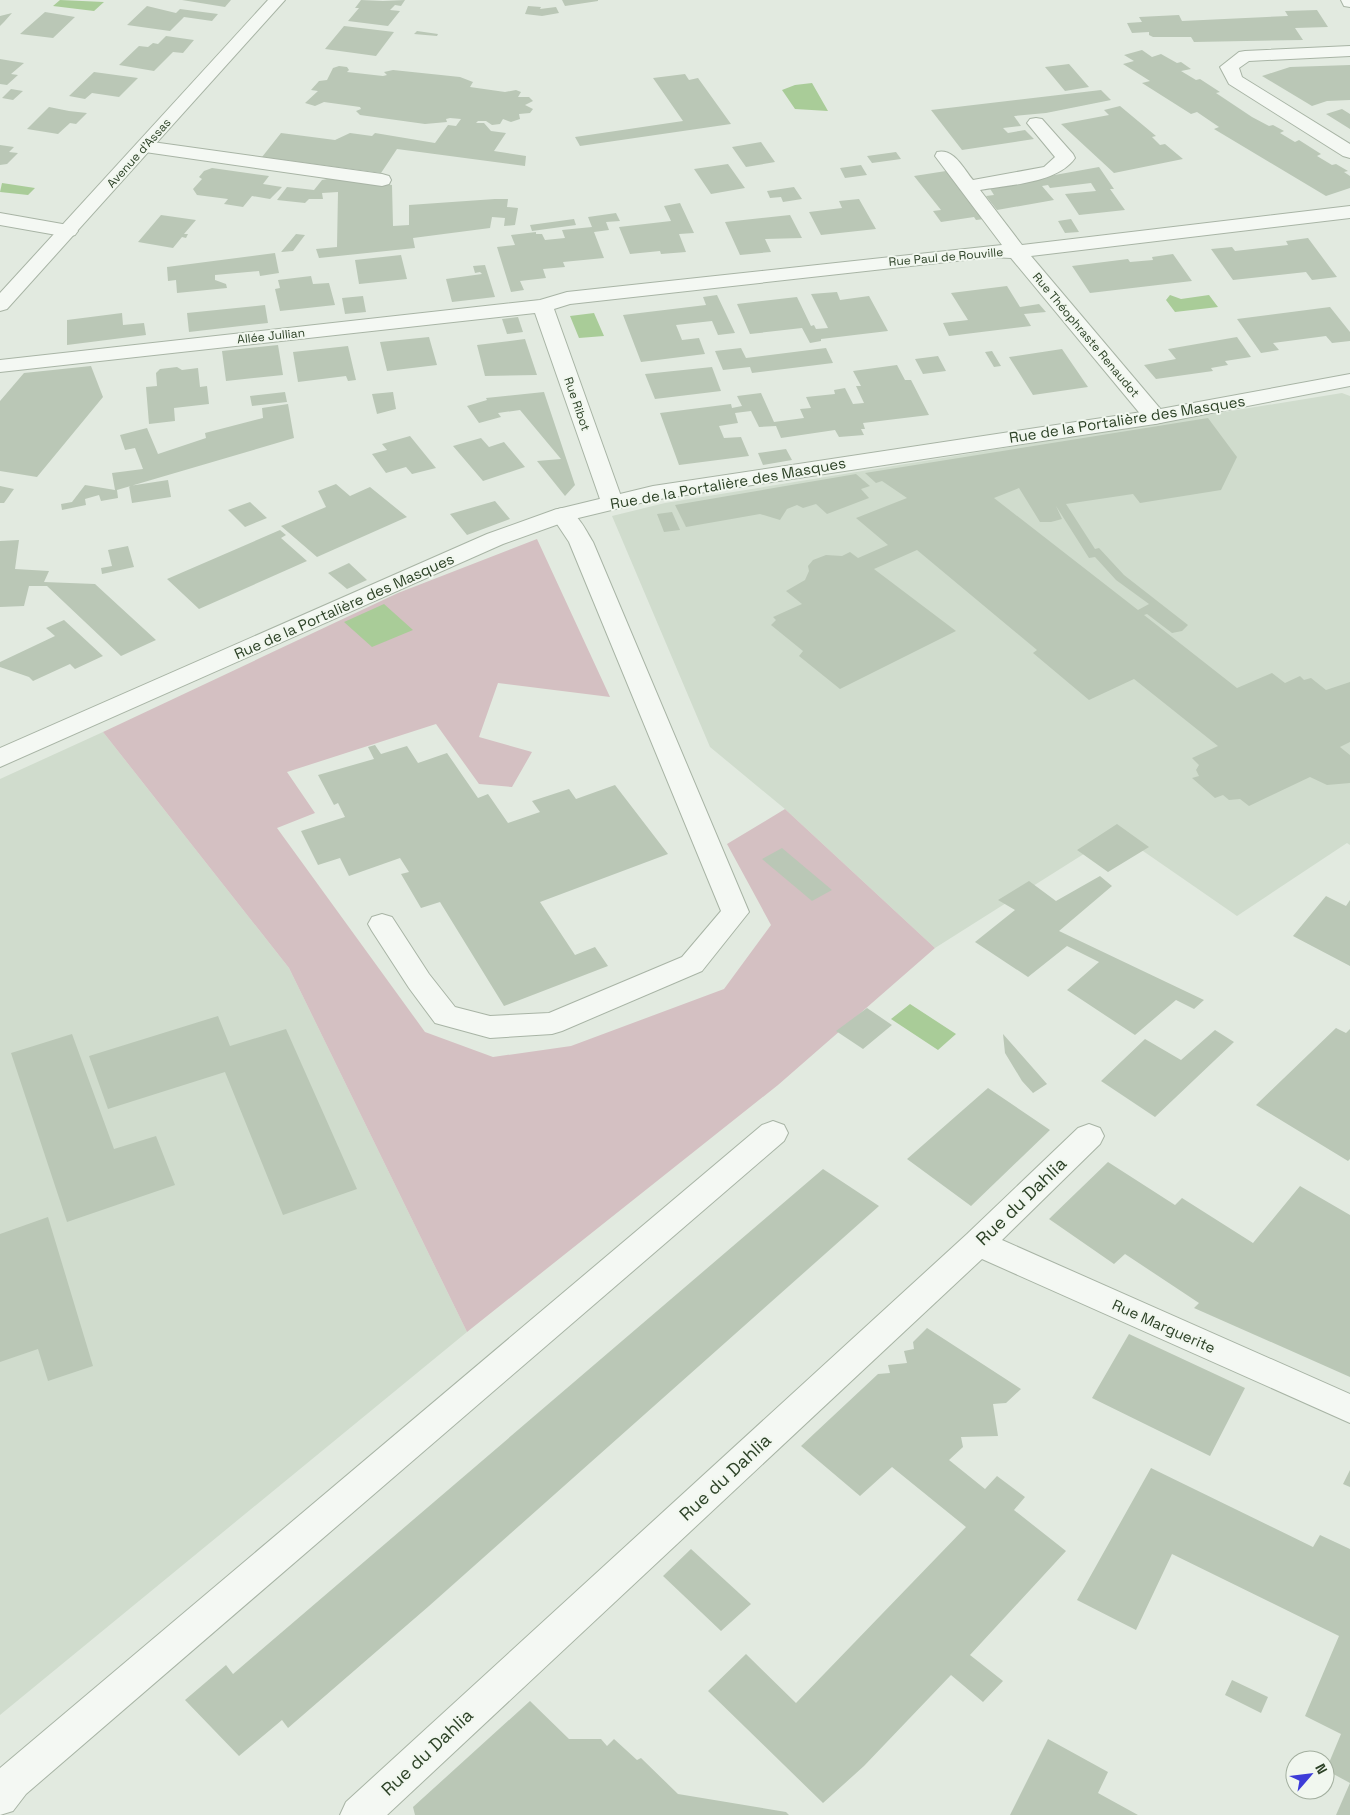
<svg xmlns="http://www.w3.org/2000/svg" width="1350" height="1815" viewBox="0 0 1350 1815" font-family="'Space Grotesk',sans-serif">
  <rect width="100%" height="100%" fill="#e2eae0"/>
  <path fill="#d0dccd" d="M1342,393L1350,396V845L1347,843L1237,916L1117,833L935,948L785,809L710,747L612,516L665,503Z
    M103,732L289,968L467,1332L0,1715V779Z"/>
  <path fill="#d4c0c2" d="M537,539L610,697L498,683L479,737L532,752L512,787L479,784L436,724L287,772L315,813L277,828L425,1032L493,1057L571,1046L724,989L771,925L727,844L785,809L935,948L778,1085L467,1332L289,968L103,732L398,593Z"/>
  <path fill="#a9cc98" d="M60,0L104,2L94,11L53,6Z
    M812,83L828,111L795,109L782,90L795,85Z
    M2,183L35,188L28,195L0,192Z
    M1170,295L1181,299L1209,295L1218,307L1175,312L1166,300Z
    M594,313L604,336L579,338L570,316Z
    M384,604L413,630L372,647L344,622Z
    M910,1004L956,1034L938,1050L891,1019Z"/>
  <path fill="#bac7b6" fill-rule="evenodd" d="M182,0H231L225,7Z
    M361,0L383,1L405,0L401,6L395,5L390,10L400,11L388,26L348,21L359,8H355Z
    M562,0H598V1L565,6Z
    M147,6L176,13L180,9L218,14L212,21L184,17L170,31L127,25Z
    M528,6L541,7L540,9L556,7L559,13L542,16L525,14Z
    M1317,10L1328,27L1295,28L1303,40L1194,42L1191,37H1153L1149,35V32L1132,33L1127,23L1142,22L1139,17L1179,15L1182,21L1288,16L1285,11Z
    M45,12L75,17L53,38L20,34Z
    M12,13L4,22L0,26V16Z
    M344,26L394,32L376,56L325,49Z
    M417,31L438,34L437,36L414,34Z
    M166,36L194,40L183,53L173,52L154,71L119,65L139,46L148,47L153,43L158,44Z
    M1142,50L1152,57L1161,54L1177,63L1181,62L1191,69L1181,71L1196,80L1200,79L1220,92L1216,93L1252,117L1269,126L1273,125L1284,131L1280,133L1295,142L1299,140L1321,154L1317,156L1332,165L1336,164L1348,171L1344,172L1350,176V188L1326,196L1214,129L1219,127L1197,112L1191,114L1142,83L1150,81L1123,64L1134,61L1124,55Z
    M0,59L24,63L11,74L18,75L7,85L0,84Z
    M1069,64L1089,87L1065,91L1045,67Z
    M1350,65V100L1327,101L1312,106L1262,76L1290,67Z
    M339,66L347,67L349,70L347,72L383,76L387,75L384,72L393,70L460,77L473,82L470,87L505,92L516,90L521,92L518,97H529L533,101L525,105L533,109L530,113L519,114L520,119L511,122L503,119L500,124L492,125L486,121H478L476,123H484L491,131L506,133L494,151L526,156L525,166L397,149L381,173L262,157L281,133L335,140L350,133L372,136L375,133L435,143L448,125L456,126L461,119L450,118L446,119L447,122L425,124L360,115L356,111L361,109L360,107L324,102L315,106L305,103L318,91L311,90L319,81L327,80L333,68Z
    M94,72L138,78L119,97L92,93L85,99L69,96Z
    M685,74L689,80L698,78L731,124L580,146L575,137L683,121L653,78Z
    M11,89L23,91L13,100L2,98Z
    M1101,90L1111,100L1046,113L1014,116L1021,126L1003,128L1008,133L1025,130L1034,139L962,150L931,110Z
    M1120,106L1156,136L1152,137L1160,145L1165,144L1183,159L1114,173L1061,124L1109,115L1104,110Z
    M49,107L69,111L87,113L76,124L70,123L58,134L27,129Z
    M1342,109L1350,114V129L1326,114Z
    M761,142L775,162L746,167L732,147Z
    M0,145L14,147L9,152L18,153L7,164L0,165Z
    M896,152L901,159L872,163L867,156Z
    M728,164L745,188L711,194L694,169Z
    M861,165L867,175L845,178L840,168Z
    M1099,167L1114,189H1110L1125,210L1079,215L1065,194L1096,191L1091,183L1050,188L1048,185L1042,186L1054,200L997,210L986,196L994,195L989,187Z
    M212,168L269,176L263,184L282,187L270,199L252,196L243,207L224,204L228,199L197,195L193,189L202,179L199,177L204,171Z
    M946,171L984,219L976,220L974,217L941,222L933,211L941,210L914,176Z
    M338,177L392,185L393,226L409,225V205L495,199H508L507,207L518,208L515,225L504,226L505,218L492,217L490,228L413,238L415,248L319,258L316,249L337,247L338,192L322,193L323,199H309L305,203L277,200L287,187L314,190L322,180Z
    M794,187L802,199L783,202L781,197L770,198L767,191Z
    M859,199L876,229L821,235L809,212L842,208L839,201Z
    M680,203L694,233L679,234L686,252L661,254L660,251L630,254L619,227L671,221L664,206Z
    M616,213L620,221L606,222L609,230L594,232L604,258L563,262L565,267L543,269L546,278L520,281L524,290L511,292L497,247L515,245L511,235L536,232V234H542L545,240L565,238L562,230L592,227L588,217Z
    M161,215L196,220L184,234H188L186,238L182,237L173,248L138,242Z
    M790,215L802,238L765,239L771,252L740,255L725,222Z
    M574,219L576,225L532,231L530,225Z
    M1071,219L1079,232L1065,233L1058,221Z
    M296,234L305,235L293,251L281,252Z
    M1308,238L1337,277L1312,280L1306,272L1233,280L1211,249L1232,247L1235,251L1288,245L1286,241Z
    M275,253L279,273L260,276L259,271L215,275V280L226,284L227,288L177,293L176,280L168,281L167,267Z
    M1173,254L1192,281L1090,293L1072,266L1128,259L1130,262L1153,260L1152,257Z
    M401,255L407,279L359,284L355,260Z
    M485,265L495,297L452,302L446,279L482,274L480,272L475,273L473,266Z
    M311,276L313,284L329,283L335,305L280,311L275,289L280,288L278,280Z
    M1007,286L1020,307L1039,304L1046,312L1024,314L1031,326L949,336L943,323L968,320L951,293Z
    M837,292L840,300L869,296L888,331L821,339V341L810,343L802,328L750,334L737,304L797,297L811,326L814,325L816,329L828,328L811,294Z
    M717,295L735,333L718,335L712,321L676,325L682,340L699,338L705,354L641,362L623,315L706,305L703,297Z
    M363,296L366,312L345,314L342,298Z
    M265,305L268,323L189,332L187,313Z
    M1330,307L1350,332V341L1332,343L1326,336L1273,343L1279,350L1261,353L1237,319Z
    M122,313L123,325L144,323L146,335L67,345V320Z
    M518,317L523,332L507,334L502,319Z
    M429,337L437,365L387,371L380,342Z
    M1237,337L1251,357L1225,361L1228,365L1211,368L1213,371L1156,379L1144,365L1176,359L1168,349Z
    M525,339L537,375L485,376L477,345Z
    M278,345L283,375L226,381L222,351Z
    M348,346L356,380L348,381L346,376L298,382L293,352Z
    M741,348L746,358L826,348L833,363L752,373L750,367L723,370L715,351Z
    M1062,349L1088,387L1033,395L1009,357Z
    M992,351L1001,366L994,367L985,352Z
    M938,356L946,371L923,374L915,359Z
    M897,365L905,380H911L929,415L863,423L865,429H861L864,435L839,437L835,430L781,438L776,426L759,427L751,411L735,413L738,423L719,426L724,438L741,437L749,456L679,465L660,413L731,404L732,408L742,406L737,396L761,393L774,422L804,418L800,409L811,408L806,397L835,394L834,390L845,388L853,404L864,403L856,386H861L853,371Z
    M91,366L103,397L37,477L0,471V401L24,373Z
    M177,367L182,370L198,368L200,387L207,386L209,404L174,408L175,421L149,424L146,387L157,386L156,373L160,369Z
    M712,367L721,391L655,399L645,374Z
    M285,392L287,402L252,406L250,396Z
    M393,392L396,409L377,414L372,394Z
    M544,392L575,485L565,496L537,461L561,459L520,410L498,413L501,417L479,423L467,406L487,400L486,398Z
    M288,404L294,438L117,490L118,498L101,501L99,495L85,499L86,505L62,510L61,504L72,502L85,485L115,490L112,473L143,469L135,448L125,450L120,435L147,428L158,454L206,438L205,433L263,418L262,408Z
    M1208,418L1237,457L1221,490L1140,503L1133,494L1066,504L1095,549L1099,548L1124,575L1188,625L1182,631L1172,633L1147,614L1144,615L1237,688L1272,673L1285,683L1300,676L1304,680L1311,678L1326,690L1350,682V742L1340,747L1350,755V783L1327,785L1310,777L1249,806L1240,799L1229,800L1223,795L1215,798L1192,778L1199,776L1196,770L1199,765L1192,758L1218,746L1134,679L1089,700L1033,653L1037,650L917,550L874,569L956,631L840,689L799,656L803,651L771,625L776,620L773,617L802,604L786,591L805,580L809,571L808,566L813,560L826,555L842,556L850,552L858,558L888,545L856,518L907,498L882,481L876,483L865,473ZM1019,488L1040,522H1051L1062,519L1056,506L1089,558L1095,557L1116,580L1149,604L1138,610L994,498Z
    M410,436L436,468L412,474L406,467L386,473L372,454L387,450L382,444Z
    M481,438L489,447L504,442L525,467L483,481L453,446Z
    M786,449L792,460L763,465L758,453Z
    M856,474L870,486L861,489L869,498L827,514L816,504L803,508L797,505L787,509L780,520L760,514L686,527L675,505Z
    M168,480L171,497L132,503L129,486Z
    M336,484L350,496L370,487L407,517L317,557L281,526L326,507L318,491Z
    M0,486L14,489L4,503H0Z
    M495,501L510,519L467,535L450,514Z
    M250,502L267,518L245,527L228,510Z
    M672,512L680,530L664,532L657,514Z
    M280,530L286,535L281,538L307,561L199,609L167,579Z
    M19,540L15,569L49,571L44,582L95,584L156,640L121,656L47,586H29L24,606L0,607V541Z
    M128,546L134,567L102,574L101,568L112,566L108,550Z
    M349,563L367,580L347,589L328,573Z
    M64,620L103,656L75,669L70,664L33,681L29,677L0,667V662L55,636L46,628Z
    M375,745L381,754L407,746L418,763L447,753L478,798L488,794L508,823L540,812L532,801L569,789L576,799L615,785L668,854L540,902L575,955L595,947L608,966L504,1006L440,902L421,908L401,874L409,872L400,858L349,876L340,858L318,865L301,831L345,817L338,803L334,805L318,775L374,759L368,747Z
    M1117,824L1149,847L1108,872L1077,850Z
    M782,848L832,890L812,901L762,859Z
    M1100,876L1112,886L1059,931L1204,1000L1194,1009L1176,1000L1135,1035L1067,990L1099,962L1067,946L1028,977L975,942L1015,910L998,900L1029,881L1056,901Z
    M1326,896L1346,906L1350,900V966L1293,936Z
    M867,1008L892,1025L863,1049L836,1031Z
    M218,1016L230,1046L286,1029L357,1189L283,1215L225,1072L108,1109L89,1056Z
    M1336,1028L1346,1033L1350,1029V1159L1348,1161L1256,1105Z
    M1215,1030L1234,1042L1155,1117L1101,1081L1145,1039L1181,1060Z
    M72,1034L114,1149L156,1136L175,1185L67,1222L11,1053Z
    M1003,1034L1047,1084L1033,1093L1022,1081L1005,1053Z
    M988,1088L1050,1130L971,1206L907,1159Z
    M1108,1162L1175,1205L1182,1198L1253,1243L1300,1186L1350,1215V1377L1194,1308L1199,1303L1125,1254L1114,1264L1049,1219Z
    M823,1169L879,1206L429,1606L288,1728L282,1720L239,1756L185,1700L226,1665L233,1674Z
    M48,1217L93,1366L48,1381L38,1349L0,1362V1234Z
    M927,1328L1021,1389L1006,1403L993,1404L998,1436L961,1437L963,1447L949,1460L985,1489L997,1476L1025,1497L1014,1510L1066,1551L970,1655L1003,1681L983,1702L951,1675L864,1766L823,1803L708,1691L746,1654L796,1703L966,1527L892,1467L860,1496L801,1446L878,1374L890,1373L888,1365L907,1363L904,1351L914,1349L913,1342Z
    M1129,1334L1245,1388L1210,1456L1092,1398Z
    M1151,1468L1313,1547L1320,1535L1350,1549V1783L1326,1770L1341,1734L1305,1716L1339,1636L1172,1554L1136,1630L1077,1600Z
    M1350,1470V1487L1343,1484Z
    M691,1549L751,1604L721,1631L663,1576Z
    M1232,1680L1268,1697L1261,1713L1225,1695Z
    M530,1701L569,1739H601L607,1746L614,1739L637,1760L641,1758L678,1794L786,1812L789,1815H415L413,1807Z
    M1048,1739L1108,1772L1098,1793L1138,1815H1010Z
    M1350,1783V1815H1336Z"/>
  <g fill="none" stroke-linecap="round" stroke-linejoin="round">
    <g stroke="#a8b4a5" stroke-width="2">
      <path id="service" d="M145,141L382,174L389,176L391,180L389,184L382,186L138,151L136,147L138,143Z
        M562,508C578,512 585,529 593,542L749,912L702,971L562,1031L552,1034L490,1038L435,1023L409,988L372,931L368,924L372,917L382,914L392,917L429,974L455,1007L490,1016L549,1013L682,957L721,911L569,542L551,515L554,510Z
        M773,1121L784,1125L788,1133L784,1141L26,1794L13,1811L0,1815V1768L762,1125Z"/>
    </g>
    <g stroke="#a8b4a5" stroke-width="2">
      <path id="minor" d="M1341,0H1350V7L1344,6Z
        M1350,46V56L1249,61L1239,68L1242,77L1350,144V158L1343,156L1229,84L1220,67L1239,52L1245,51Z
        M1036,118L1042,119L1073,154L1075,158C1058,183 1009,185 980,190L1022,245L1350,206V218L1031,256L1163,412L1166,417L1163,422L1155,424L1147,422L1011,258L992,257L570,304L554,309L623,502L620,507L612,509L604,507L601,502L535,313L0,372V360L540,300L567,292L1002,245L935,156L937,152C954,148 963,168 973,180L1044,167L1055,157L1027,123L1030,119Z
        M0,213L68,225L75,227L78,231L75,235L68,237L0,225Z
        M1089,1124L1100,1128L1104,1136L1100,1144L1002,1240L1350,1394V1423L982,1259L387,1815H340L346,1802L967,1234L1078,1128Z"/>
    </g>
    <g stroke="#a8b4a5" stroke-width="2">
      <path id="tertiary" d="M268,0H285L7,309L0,311V293Z
        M1350,374V386L1155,424L653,500L570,520L503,544L0,767V748L487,534L554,510L653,486L1155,410Z"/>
    </g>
    <use href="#service" fill="#f4f8f3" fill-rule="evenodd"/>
    <use href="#minor" fill="#f4f8f3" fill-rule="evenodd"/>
    <use href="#tertiary" fill="#f4f8f3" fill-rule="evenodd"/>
  </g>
  <g text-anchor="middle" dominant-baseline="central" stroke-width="4" stroke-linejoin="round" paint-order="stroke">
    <g font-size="12" fill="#2d4227" stroke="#f1f7ef">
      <text transform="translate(139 153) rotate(-48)">Avenue d'Assas</text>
      <text transform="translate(946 257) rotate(-5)">Rue Paul de Rouville</text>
      <text transform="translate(1086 335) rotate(50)">Rue Théophraste Renaudot</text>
      <text transform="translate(271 336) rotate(-6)">Allée Jullian</text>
      <text transform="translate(577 404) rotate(71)">Rue Ribot</text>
    </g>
    <g font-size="15" fill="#2d4227" stroke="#f1f7ef">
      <text transform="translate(1127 419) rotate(-9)">Rue de la Portalière des Masques</text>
      <text transform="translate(728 483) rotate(-10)">Rue de la Portalière des Masques</text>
      <text transform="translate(344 606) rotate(-24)">Rue de la Portalière des Masques</text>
      <text transform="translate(1164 1326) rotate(24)">Rue Marguerite</text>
    </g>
    <g font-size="18" fill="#2d4227" stroke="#f1f7ef">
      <text transform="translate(1021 1201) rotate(-44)">Rue du Dahlia</text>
      <text transform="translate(725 1477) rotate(-43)">Rue du Dahlia</text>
      <text transform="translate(427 1752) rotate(-43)">Rue du Dahlia</text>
    </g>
  </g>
  <g transform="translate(1310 1775) rotate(62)"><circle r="24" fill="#f1f7ef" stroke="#a3af9f"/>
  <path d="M0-4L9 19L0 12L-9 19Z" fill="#3d3cd8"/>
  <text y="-8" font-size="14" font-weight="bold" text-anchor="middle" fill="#2d4227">N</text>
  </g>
</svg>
